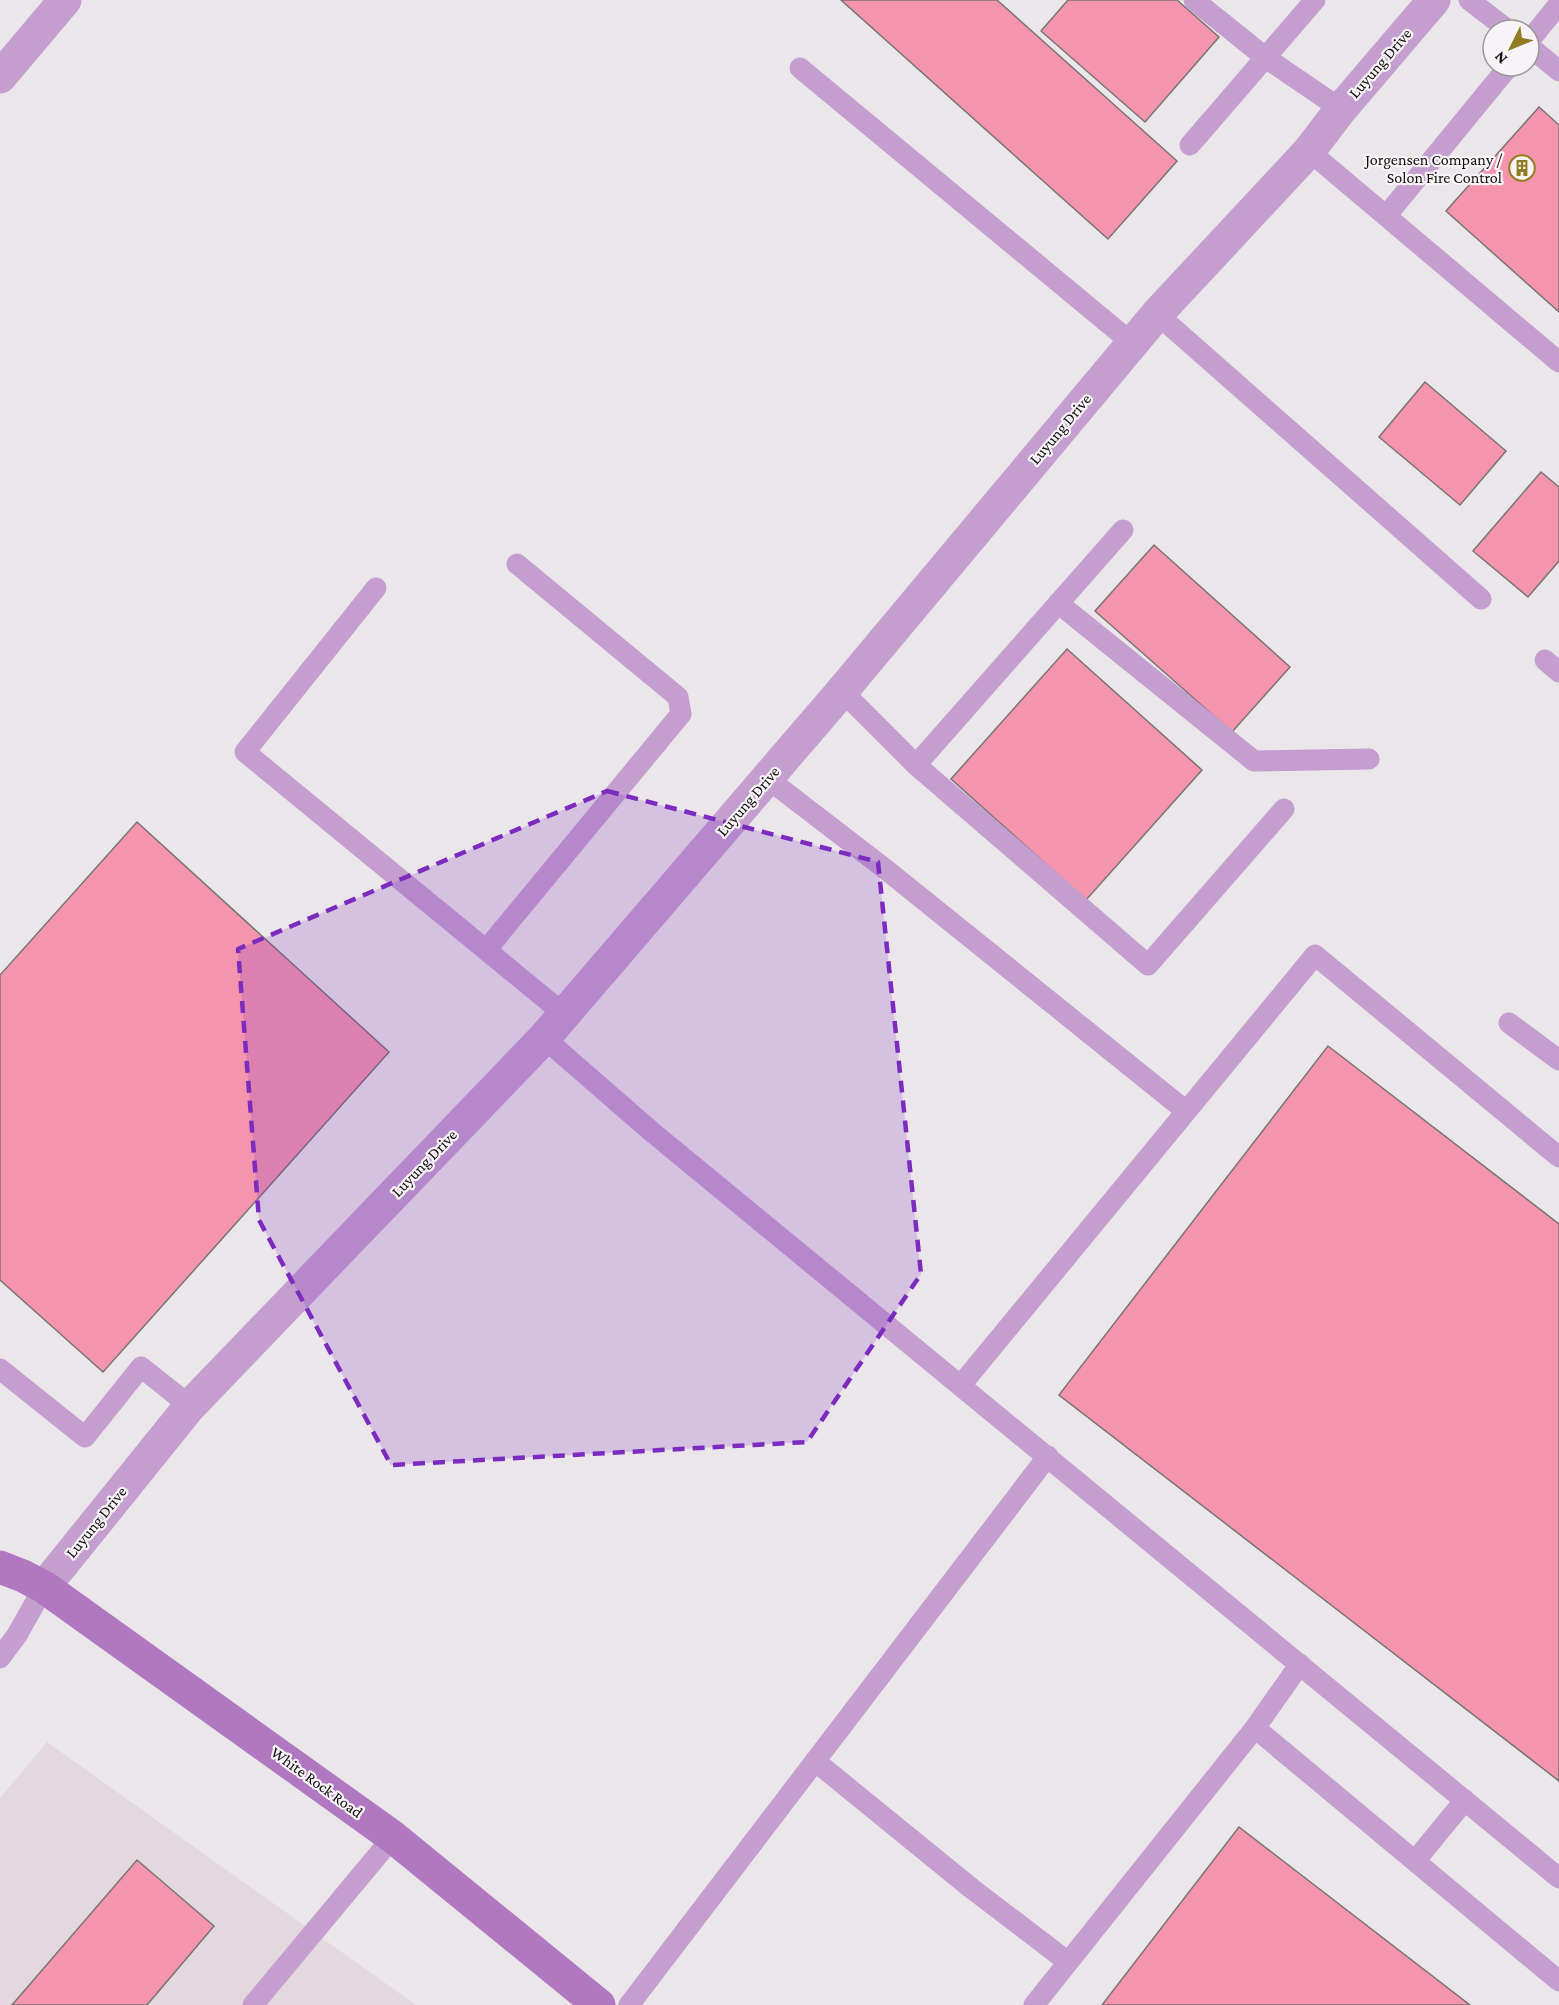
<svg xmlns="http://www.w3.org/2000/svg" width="1559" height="2005" viewBox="0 0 1559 2005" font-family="'Crimson Pro',serif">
  <rect width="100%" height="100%" fill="#ebe6e9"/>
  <path fill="#e4d8df" d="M47,1742L416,2005H0V1798Z"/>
  <path fill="#f495ad" stroke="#797475" stroke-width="1.5" d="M841,0H997L1177,161L1108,239Z
    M1068,0H1177L1219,37L1145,122L1041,31Z
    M1539,107L1559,125V312L1446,211Z
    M1425,382L1506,451L1460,505L1379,437Z
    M1541,472L1559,487V561L1528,597L1473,551Z
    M1154,545L1290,667L1232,732L1095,611Z
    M1067,649L1202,770L1086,900L951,779Z
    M137,822L389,1052L103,1372L0,1280V975Z
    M1328,1046L1559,1224V1781L1059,1395Z
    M1239,1827L1470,2005H1102Z
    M137,1860L214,1926L147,2005H12Z"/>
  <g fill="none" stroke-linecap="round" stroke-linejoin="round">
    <path stroke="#c39ecf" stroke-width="21" d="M1194,0L1266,58L1341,109
      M1469,0L1508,30
      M1529,41L1559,4
      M1529,46L1559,71
      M800,68L1132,343
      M1190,145L1315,0
      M1309,151L1559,362
      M1386,216L1509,66
      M1157,314L1481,599
      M376,588L245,752L564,1014
      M1058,603L1254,761L1369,759
      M1545,660L1559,672
      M842,691L916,765L1148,965L1284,809
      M916,765L1123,530
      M767,778L884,868L1186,1111
      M486,950L681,714L678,697L517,564
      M1509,1023L1559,1060
      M544,1038L652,1132L1559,1878
      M0,1369L85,1437L141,1367L190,1406
      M961,1385L1315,955L1559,1157
      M0,1658L17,1635L44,1587
      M1255,1728L1300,1664
      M815,1761L971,1888L1068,1962
      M1415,1861L1465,1800
      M253,2005L393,1837
      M629,2005L1048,1456
      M1034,2005L1255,1728L1559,1981"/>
    <path stroke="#c39ecf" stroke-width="33" d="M0,77L65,0
      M44,1587L190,1406L544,1038L842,691L1157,314L1309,151L1341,109L1434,0"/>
    <path stroke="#b078c1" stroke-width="33" d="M0,1567L23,1576L44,1587L393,1837L599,2005"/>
  </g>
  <path fill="#7b2cbf" fill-opacity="0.2" stroke="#7b2cbf" stroke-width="4.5" stroke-dasharray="12 8" stroke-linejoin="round" d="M607,791L878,862L921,1274L807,1442L391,1465L259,1220L238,949Z"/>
  <defs>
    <g id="building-ring" transform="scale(1.35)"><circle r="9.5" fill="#f8f3f6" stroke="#917c22" stroke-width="1.5"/><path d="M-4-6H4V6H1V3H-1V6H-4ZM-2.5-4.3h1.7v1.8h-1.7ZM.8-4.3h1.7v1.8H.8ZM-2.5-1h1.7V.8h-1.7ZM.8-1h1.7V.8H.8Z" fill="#917c22"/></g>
  </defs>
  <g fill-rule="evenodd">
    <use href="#building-ring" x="1522" y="168"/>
  </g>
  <g text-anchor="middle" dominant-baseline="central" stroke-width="4.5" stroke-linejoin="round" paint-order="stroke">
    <g font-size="16" fill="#0f0d0e" stroke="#f8f3f6">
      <text transform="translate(1380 63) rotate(-49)">Luyung Drive</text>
      <text transform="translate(1060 429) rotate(-50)">Luyung Drive</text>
      <text transform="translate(748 801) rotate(-49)">Luyung Drive</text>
      <text transform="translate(424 1163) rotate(-46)">Luyung Drive</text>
      <text transform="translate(96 1522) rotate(-51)">Luyung Drive</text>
      <text transform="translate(317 1782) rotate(36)">White Rock Road</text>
    </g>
    <g font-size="16" fill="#0f0d0e" stroke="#f8f3f6" text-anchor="end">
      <text x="1502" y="159">Jorgensen Company /<tspan x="1502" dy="18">Solon Fire Control</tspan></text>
    </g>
  </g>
  <g transform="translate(1511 48) rotate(227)"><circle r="28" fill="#f8f3f6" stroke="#9b9799" stroke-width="1.5"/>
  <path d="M0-4.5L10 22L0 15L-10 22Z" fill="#917c22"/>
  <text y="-9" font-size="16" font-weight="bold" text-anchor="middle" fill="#0f0d0e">N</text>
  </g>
</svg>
